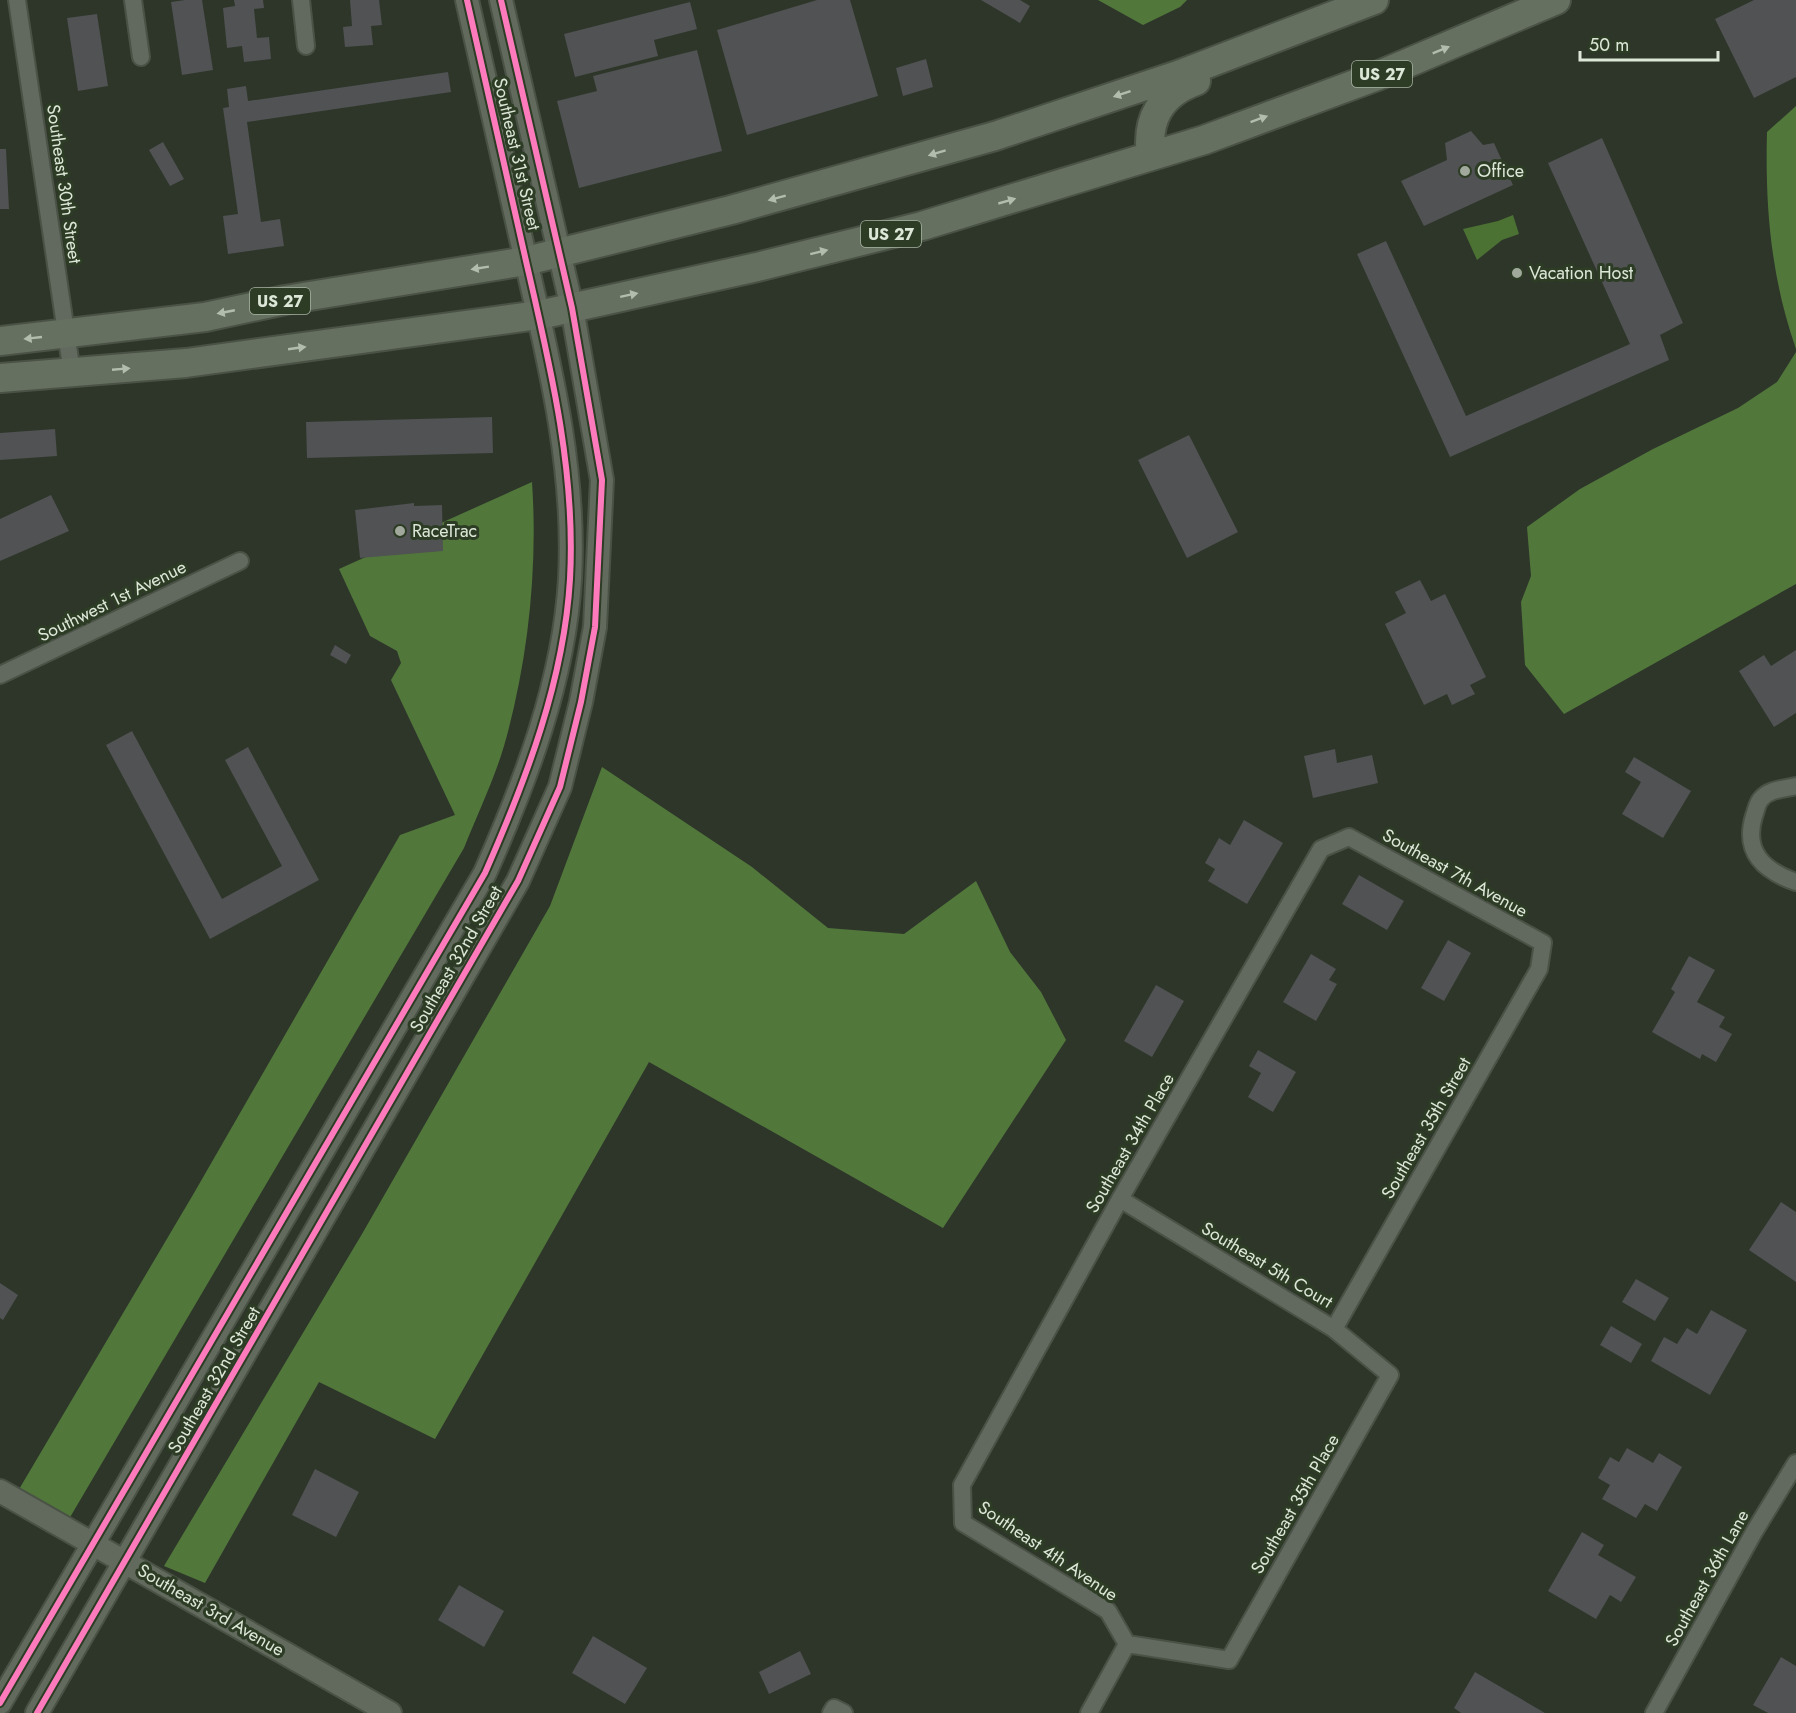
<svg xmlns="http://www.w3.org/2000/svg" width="1796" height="1713" viewBox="0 0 1796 1713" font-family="Jost,sans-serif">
  <rect width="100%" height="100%" fill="#2e362a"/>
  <path fill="#51773b" d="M1098,0H1187L1180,7L1143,25Z
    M1796,106V349C1771,278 1765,207 1767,132Z
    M1796,352V584L1564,714L1525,665L1521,602L1531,576L1527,527L1580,489L1653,449L1738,408L1777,382Z
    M532,482C538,569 528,662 504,746C494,780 477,815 464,848L69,1519L18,1491L194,1193L400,835L455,815L391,680L401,663L397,651L370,636L339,569Z
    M602,767L752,867L828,928L904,934L976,881L1010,952L1041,992L1066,1040L943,1228L649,1062L435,1439L319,1382L205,1583L164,1566L362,1234L550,906Z"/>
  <path fill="#4b7133" d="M1513,215L1519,234L1502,240L1477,260L1463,229L1498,221Z"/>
  <path fill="#505253" d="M185,0H202L213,70L182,75L171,2Z
    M234,0H263L264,8L254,9L257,38L269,37L271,59L244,62L242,46L227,48L223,8L235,6Z
    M350,0H379L382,25L371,26L373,45L345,47L343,27L352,26Z
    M817,0H850L878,96L747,135L717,30Z
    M981,0H1020L1030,6L1020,23Z
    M1754,0H1796V77L1754,98L1715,19Z
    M690,2L697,29L654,40L658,56L575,77L564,34Z
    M97,14L108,86L78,91L67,18Z
    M697,50L722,151L579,188L557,101L597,91L593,76Z
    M926,59L933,87L903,96L896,68Z
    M448,72L451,92L247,122L261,222L280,219L284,246L228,254L223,216L238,214L223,108L229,107L227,89L246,86L248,101Z
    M1471,131L1483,145L1494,143L1513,185L1424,226L1401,181L1447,160L1445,143Z
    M1602,138L1683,323L1660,335L1669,360L1450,457L1357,254L1386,241L1466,416L1630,344L1548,163Z
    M163,142L184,179L170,186L149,150Z
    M0,149H6L9,209H0Z
    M492,417L493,453L307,458L306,422Z
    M55,429L57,456L0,460V433Z
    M1189,435L1238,532L1187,558L1138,460Z
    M51,495L69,531L0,561V519Z
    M414,503V506L442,505L443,551L360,558L355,510Z
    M1420,580L1431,601L1445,594L1486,677L1470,685L1475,694L1452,705L1447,694L1424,705L1385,624L1406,613L1395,592Z
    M335,645L351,655L346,664L330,655Z
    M1796,650V713L1774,727L1739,671L1764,655L1771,666Z
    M132,731L222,899L282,866L225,760L248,747L319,880L210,939L106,745Z
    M1335,749L1337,763L1372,755L1378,783L1313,798L1304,756Z
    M1634,757L1691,791L1663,838L1622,814L1641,782L1625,772Z
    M1244,820L1283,843L1247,904L1208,881L1215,869L1205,863L1219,838L1230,845Z
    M1359,875L1404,901L1387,930L1342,904Z
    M1448,940L1471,953L1444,1001L1421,988Z
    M1311,954L1336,969L1329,980L1337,984L1316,1021L1283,1002Z
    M1689,956L1715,970L1697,1002L1725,1017L1719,1027L1732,1034L1716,1062L1702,1054L1700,1059L1652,1032L1675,992L1671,989Z
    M1156,985L1184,1001L1152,1057L1124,1041Z
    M1258,1050L1296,1072L1273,1112L1248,1097L1261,1073L1249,1066Z
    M1781,1202L1796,1212V1282L1749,1250Z
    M1636,1279L1669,1298L1655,1321L1622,1302Z
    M0,1283L18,1295L3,1320L0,1318Z
    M1711,1310L1747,1330L1710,1395L1651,1361L1664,1337L1677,1344L1687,1328L1697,1334Z
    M1611,1326L1642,1344L1631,1363L1600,1345Z
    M1627,1448L1653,1463L1659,1453L1682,1467L1657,1511L1645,1504L1636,1518L1602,1499L1610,1485L1598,1478L1610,1457L1619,1462Z
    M315,1469L359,1492L336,1537L292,1515Z
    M1582,1532L1604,1545L1598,1555L1636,1577L1621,1602L1610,1595L1596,1619L1548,1591Z
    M459,1585L504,1611L484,1647L438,1620Z
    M593,1636L647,1668L625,1704L572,1673Z
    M800,1651L811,1674L769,1694L759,1672Z
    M1781,1657L1796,1666V1713H1768L1753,1705Z
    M1475,1672L1545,1713H1461L1454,1708Z"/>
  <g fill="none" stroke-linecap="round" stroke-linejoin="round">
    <g stroke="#4a5246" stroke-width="20">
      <path id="street" d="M17,0L72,373
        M133,0L141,57
        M301,0L306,46
        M0,675L240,561
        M1796,786C1784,789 1769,789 1761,799C1757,803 1756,811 1754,816C1743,852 1764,871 1796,882
        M1120,1199L1334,1329L1390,1375L1229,1660L1127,1644L1108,1611L963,1523L962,1485L1120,1199L1321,849L1349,837L1543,943L1539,969L1334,1329
        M831,1713L834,1708L844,1713
        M1089,1713L1127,1644
        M1654,1713L1754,1532L1796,1463"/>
    </g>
    <g stroke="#4a5246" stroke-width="26">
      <path id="secondary" d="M0,1491L390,1713
        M0,1703L485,873C526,780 564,681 570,579C576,471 550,365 526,261C506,174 486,87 467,0
        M37,1713L518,881L560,787L581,702L595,627L602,480L572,308L501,0"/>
    </g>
    <g stroke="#4a5246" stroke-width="32">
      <path id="highway" d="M1151,156C1146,120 1160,94 1196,81
        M0,341L205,317L285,300L526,261L731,210L995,136L1178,75L1374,0
        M0,378L186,363L487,322L539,315L757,267L922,226L1204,140L1377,76L1556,0"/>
    </g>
    <use href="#street" stroke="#62695f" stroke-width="16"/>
    <use href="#secondary" stroke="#626a5e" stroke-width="22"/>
    <use href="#highway" stroke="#667061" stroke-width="28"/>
    <g stroke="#2d3c24" stroke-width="10">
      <path id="cycleway" d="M0,1703L485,873C526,780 564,681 570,579C576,471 550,365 526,261C506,174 486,87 467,0
        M37,1713L518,881L560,787L581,702L595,627L602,480L572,308L501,0"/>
    </g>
    <use href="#cycleway" stroke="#fd7abc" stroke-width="6"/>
  </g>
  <defs><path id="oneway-solid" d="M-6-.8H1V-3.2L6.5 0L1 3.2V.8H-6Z" transform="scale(1.5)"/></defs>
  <g fill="#b3bdae">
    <use href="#oneway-solid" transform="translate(1441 50) rotate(-22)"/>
    <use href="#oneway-solid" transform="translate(1122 94) rotate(162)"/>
    <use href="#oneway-solid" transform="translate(1259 119) rotate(-20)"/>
    <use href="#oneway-solid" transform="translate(937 153) rotate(163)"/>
    <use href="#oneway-solid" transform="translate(777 198) rotate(165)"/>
    <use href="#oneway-solid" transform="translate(1007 201) rotate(-16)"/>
    <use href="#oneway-solid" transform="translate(819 252) rotate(-14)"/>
    <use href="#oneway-solid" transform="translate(480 268) rotate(171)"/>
    <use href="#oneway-solid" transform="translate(629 295) rotate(-12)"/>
    <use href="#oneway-solid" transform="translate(226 312) rotate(169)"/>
    <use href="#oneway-solid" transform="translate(33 338) rotate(174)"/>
    <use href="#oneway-solid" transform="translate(297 348) rotate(-8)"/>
    <use href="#oneway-solid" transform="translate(121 369) rotate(-5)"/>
  </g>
  <g fill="#a0a99b" stroke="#2d3c24" stroke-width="2">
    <circle cx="1465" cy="171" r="6"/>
    <circle cx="1517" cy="273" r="6"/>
    <circle cx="400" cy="531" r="6"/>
  </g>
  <g text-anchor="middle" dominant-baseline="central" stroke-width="6" stroke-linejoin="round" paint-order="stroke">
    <g fill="#2d3c24" stroke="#a8b4a2" stroke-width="1.5">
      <rect x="1352" y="61" width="60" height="26" rx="4.5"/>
      <rect x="861" y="221" width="60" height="26" rx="4.5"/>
      <rect x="250" y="288" width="60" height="26" rx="4.5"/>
    </g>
    <g font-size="16" font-weight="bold" fill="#dde7d8">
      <text x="1382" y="74">US 27</text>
      <text x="891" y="234">US 27</text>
      <text x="280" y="301">US 27</text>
    </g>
    <g font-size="18" fill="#dde7d8" stroke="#2d3c24">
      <text transform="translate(517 154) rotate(77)">Southeast 31st Street</text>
      <text transform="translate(64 184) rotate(82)">Southeast 30th Street</text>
      <text transform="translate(112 601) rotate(-26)">Southwest 1st Avenue</text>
      <text transform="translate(1455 873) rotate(29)">Southeast 7th Avenue</text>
      <text transform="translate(456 959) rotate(-60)">Southeast 32nd Street</text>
      <text transform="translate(1426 1128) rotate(-60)">Southeast 35th Street</text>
      <text transform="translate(1130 1143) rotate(-60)">Southeast 34th Place</text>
      <text transform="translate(1267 1265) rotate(31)">Southeast 5th Court</text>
      <text transform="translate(214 1380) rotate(-60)">Southeast 32nd Street</text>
      <text transform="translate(1295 1504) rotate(-60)">Southeast 35th Place</text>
      <text transform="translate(1048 1551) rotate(34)">Southeast 4th Avenue</text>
      <text transform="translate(1707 1578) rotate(-61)">Southeast 36th Lane</text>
      <text transform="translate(211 1610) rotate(30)">Southeast 3rd Avenue</text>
    </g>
    <g font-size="18" fill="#dde7d8" stroke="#2d3c24" text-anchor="start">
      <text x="1477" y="171">Office</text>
      <text x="1529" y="273">Vacation Host</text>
      <text x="412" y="531">RaceTrac</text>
    </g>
  </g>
  <path d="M1580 51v9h138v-9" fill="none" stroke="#dde7d8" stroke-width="3"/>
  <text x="1589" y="51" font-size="18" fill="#dde7d8" stroke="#2d3c24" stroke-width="4.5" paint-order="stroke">50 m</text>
</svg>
